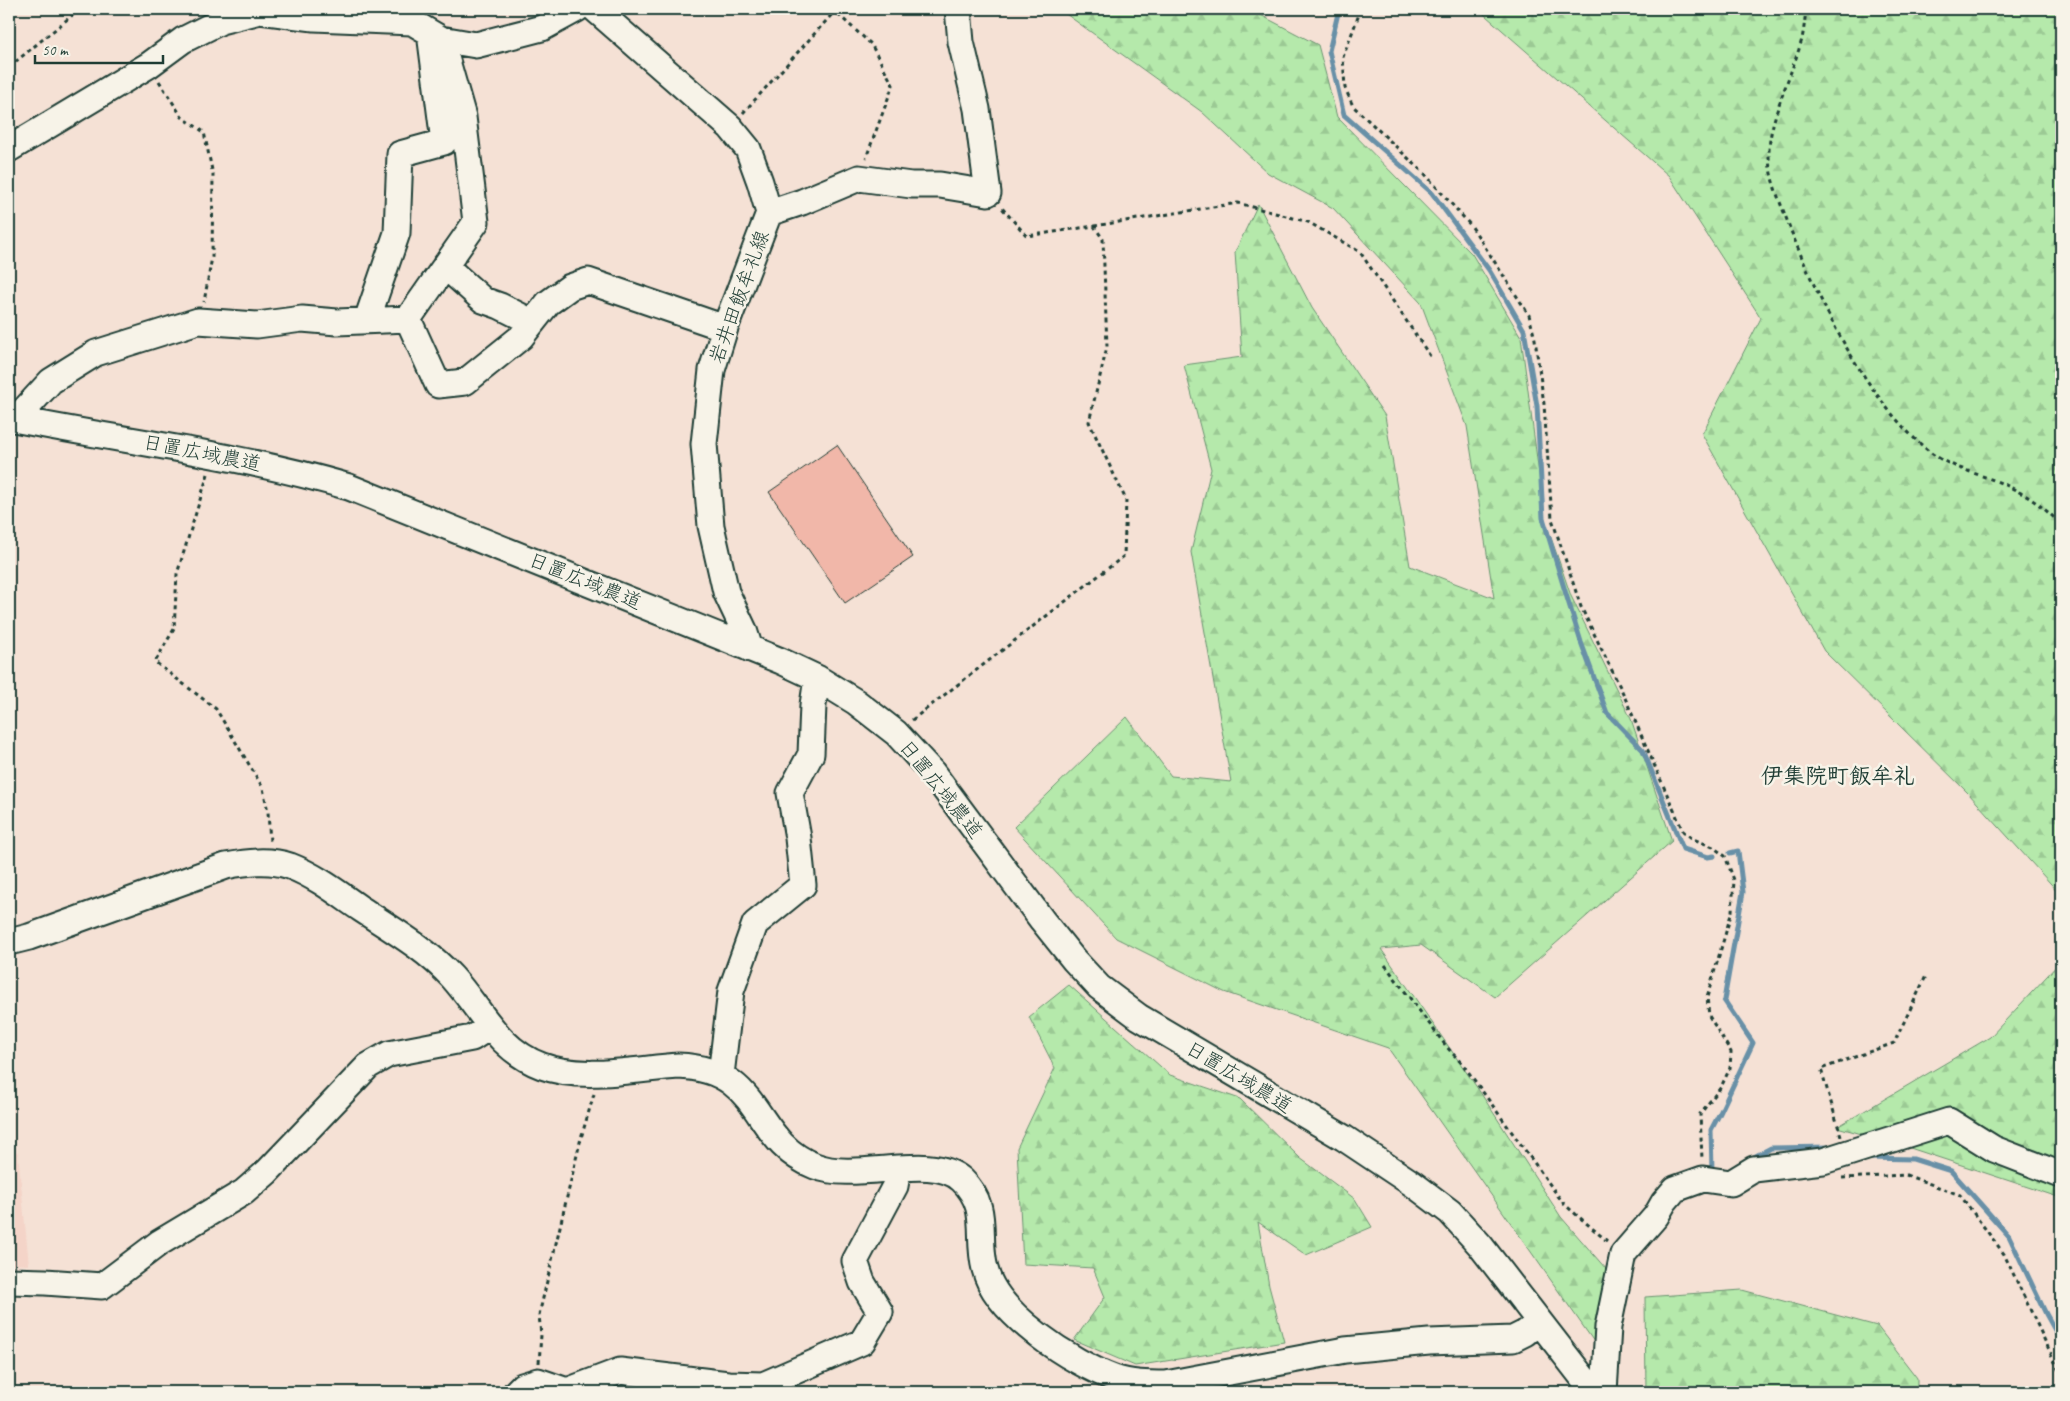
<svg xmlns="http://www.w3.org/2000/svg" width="2070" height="1401" viewBox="0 0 2070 1401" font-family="Caveat,'Klee One',sans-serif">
  <defs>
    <pattern id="forest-firs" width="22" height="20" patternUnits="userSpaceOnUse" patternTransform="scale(1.25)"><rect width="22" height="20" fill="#b5e9ab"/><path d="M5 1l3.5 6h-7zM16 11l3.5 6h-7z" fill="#9bc994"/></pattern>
  </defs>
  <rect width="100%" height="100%" fill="#f5e1d5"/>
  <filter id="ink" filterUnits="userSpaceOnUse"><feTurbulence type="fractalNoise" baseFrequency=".02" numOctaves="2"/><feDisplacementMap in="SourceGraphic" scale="10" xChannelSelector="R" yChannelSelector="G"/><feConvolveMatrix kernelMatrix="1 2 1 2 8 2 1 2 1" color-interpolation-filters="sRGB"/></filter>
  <g filter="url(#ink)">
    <path fill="#f4d4c8" d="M9,1147L18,1153L29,1265L9,1264Z"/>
    <path fill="url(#forest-firs)" stroke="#6a9370" d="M1059,9H1249L1318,45L1337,117L1472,254L1521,337L1545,520L1571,596L1631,719L1672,841L1495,997L1421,945L1381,949L1478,1089L1561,1217L1613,1277L1597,1346L1388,1048L1224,992L1116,938L1014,827L1127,717L1171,776L1231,782L1191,552L1211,469L1184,365L1242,357L1235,252L1258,204L1312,308L1385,416L1410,566L1494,598L1467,426L1421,303L1333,208L1268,173L1202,112Z
      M1478,9H2061V895L1968,793L1824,651L1702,434L1761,318L1669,176Z
      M2061,961V1198L1904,1146L1837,1127L1990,1037Z
      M1069,985L1170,1075L1240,1099L1300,1158L1355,1199L1372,1227L1306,1255L1258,1222L1269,1286L1284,1342L1135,1366L1074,1340L1105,1297L1093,1268L1023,1264L1017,1148L1055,1068L1029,1017Z
      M1742,1290L1877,1326L1917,1378V1392H1646L1645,1297Z"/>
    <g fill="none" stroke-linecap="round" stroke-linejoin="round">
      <path stroke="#6890a7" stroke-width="5" d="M1339,9L1329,51L1344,115L1432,193L1489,270L1524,330L1537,406L1543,518L1565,591L1581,642L1607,713L1643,750L1683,849L1708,857L1714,856
        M1752,1158L1771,1148L1831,1147
        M1867,1158L1913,1159L1951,1171L2009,1236L2046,1314L2061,1341
        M1712,1171L1711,1130L1721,1111L1753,1043L1724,1000L1743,892L1738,851L1730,853"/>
    </g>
    <path fill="#f1b7a9" stroke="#1f3d34" d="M837,445L913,557L845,603L769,492Z"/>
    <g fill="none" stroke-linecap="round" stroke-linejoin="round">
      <g stroke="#1f3d34" stroke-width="29">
        <path id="minor" d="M595,9L730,127L748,149L760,182L769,213L725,328L712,370L704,444L711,526L726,592L744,630L750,649
          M9,149L149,65L183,40L221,21L260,11L314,18L412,22L441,39L476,45L542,28L577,9
          M769,213L802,202L859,178L911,185H940L988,193L977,109L961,42L958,9
          M445,266L483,300L500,306L532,322
          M408,319L476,222L463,117L445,54
          M367,320L397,233L400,154L444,142L430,33
          M9,418C122,441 238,454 349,487L781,661L817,678L856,702L896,733L932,772L1042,920L1074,960L1099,987L1139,1017L1344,1138L1413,1184L1450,1212L1480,1245L1594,1392
          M16,419L51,381L96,353L198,321L257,325L302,319L337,322L408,319L438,385L465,382L521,337L548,303L570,287L588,281L725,328
          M9,942L29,937L226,866C247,862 269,859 290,866C316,876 339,894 361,909C393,930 426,949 452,977C481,1009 498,1050 542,1066C582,1081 636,1069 678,1066C765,1069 750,1141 815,1166C857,1183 931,1151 962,1180C991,1208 976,1235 985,1269C996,1314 1072,1363 1114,1378C1130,1384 1149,1384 1166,1384L1345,1350L1429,1342L1513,1339L1525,1333L1539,1322
          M721,1075L731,991L755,924L803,885L798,838L790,793L811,754L813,705L817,678
          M9,1281L45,1282L102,1286L159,1243L244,1192L267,1172L368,1066L389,1054L472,1038L489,1027
          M516,1392L522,1386L538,1381L567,1391L620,1371L728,1384L763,1385L862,1342L880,1312L862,1282L855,1261L895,1186L898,1169
          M1604,1392L1608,1327L1623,1254L1656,1216L1664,1202L1675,1189L1703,1179L1731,1183L1754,1169L1823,1161L1949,1121L1994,1149L2061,1175"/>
      </g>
      <path stroke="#1f3d34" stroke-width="3" stroke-dasharray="4 4" stroke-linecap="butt" d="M832,9L871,44L893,85L866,158
        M1361,9L1343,57L1345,88L1353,106L1425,174L1472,227L1529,315L1535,339L1544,404L1552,519L1581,607L1622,691L1683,831L1693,839L1713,847L1725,856L1734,880L1732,911L1707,997L1709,1016L1731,1052L1730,1068L1721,1087L1700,1114L1702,1159
        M1806,9C1805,19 1804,29 1802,39C1793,73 1768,120 1769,155C1769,179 1780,201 1788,223C1816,297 1867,402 1930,452C1956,472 1991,475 2019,492C2035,500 2048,512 2061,524
        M9,67L80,9
        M159,81L182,117L204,132L213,175L212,257L204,302
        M743,113L835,11
        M1094,226L1238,203L1308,222L1360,252L1432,359
        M208,474L177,574L174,629L155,662L216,709L263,788L268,812L270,842
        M912,720L1124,556L1126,500L1089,422L1107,347L1103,239L1094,226L1027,236L1001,207
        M1385,965L1446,1046L1464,1066L1564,1204L1607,1241
        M1841,1136L1821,1069L1894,1043L1927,974
        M1842,1178L1906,1175L1960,1195L2004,1254L2061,1375
        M539,1363L541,1335L539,1315L581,1138L594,1094"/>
      <use href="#minor" stroke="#f7f3e8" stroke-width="25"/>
    </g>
  </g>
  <g text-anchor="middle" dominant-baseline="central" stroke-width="5" stroke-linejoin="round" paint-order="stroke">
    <g font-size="20" fill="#1f3d34" stroke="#f7f3e8">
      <text transform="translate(739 297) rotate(-70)">岩井田飯牟礼線</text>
      <text transform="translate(202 453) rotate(11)">日置広域農道</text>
      <text transform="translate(585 581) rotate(22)">日置広域農道</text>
      <text transform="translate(941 789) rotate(51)">日置広域農道</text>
      <text transform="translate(1239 1077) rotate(31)">日置広域農道</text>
    </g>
    <g font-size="22" font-weight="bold" fill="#1f3d34" stroke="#f7f3e8">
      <text x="1838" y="776">伊集院町飯牟礼</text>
    </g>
  </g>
  <rect width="2070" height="1401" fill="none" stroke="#f7f3e8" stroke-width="30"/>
  <rect x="15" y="15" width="2040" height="1371" fill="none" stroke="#1f3d34" stroke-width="2" filter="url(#ink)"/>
  <path d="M35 55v8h128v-8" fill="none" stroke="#1f3d34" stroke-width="2.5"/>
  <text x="42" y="55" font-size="15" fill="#1f3d34" stroke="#f7f3e8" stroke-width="4" paint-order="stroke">50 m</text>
</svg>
